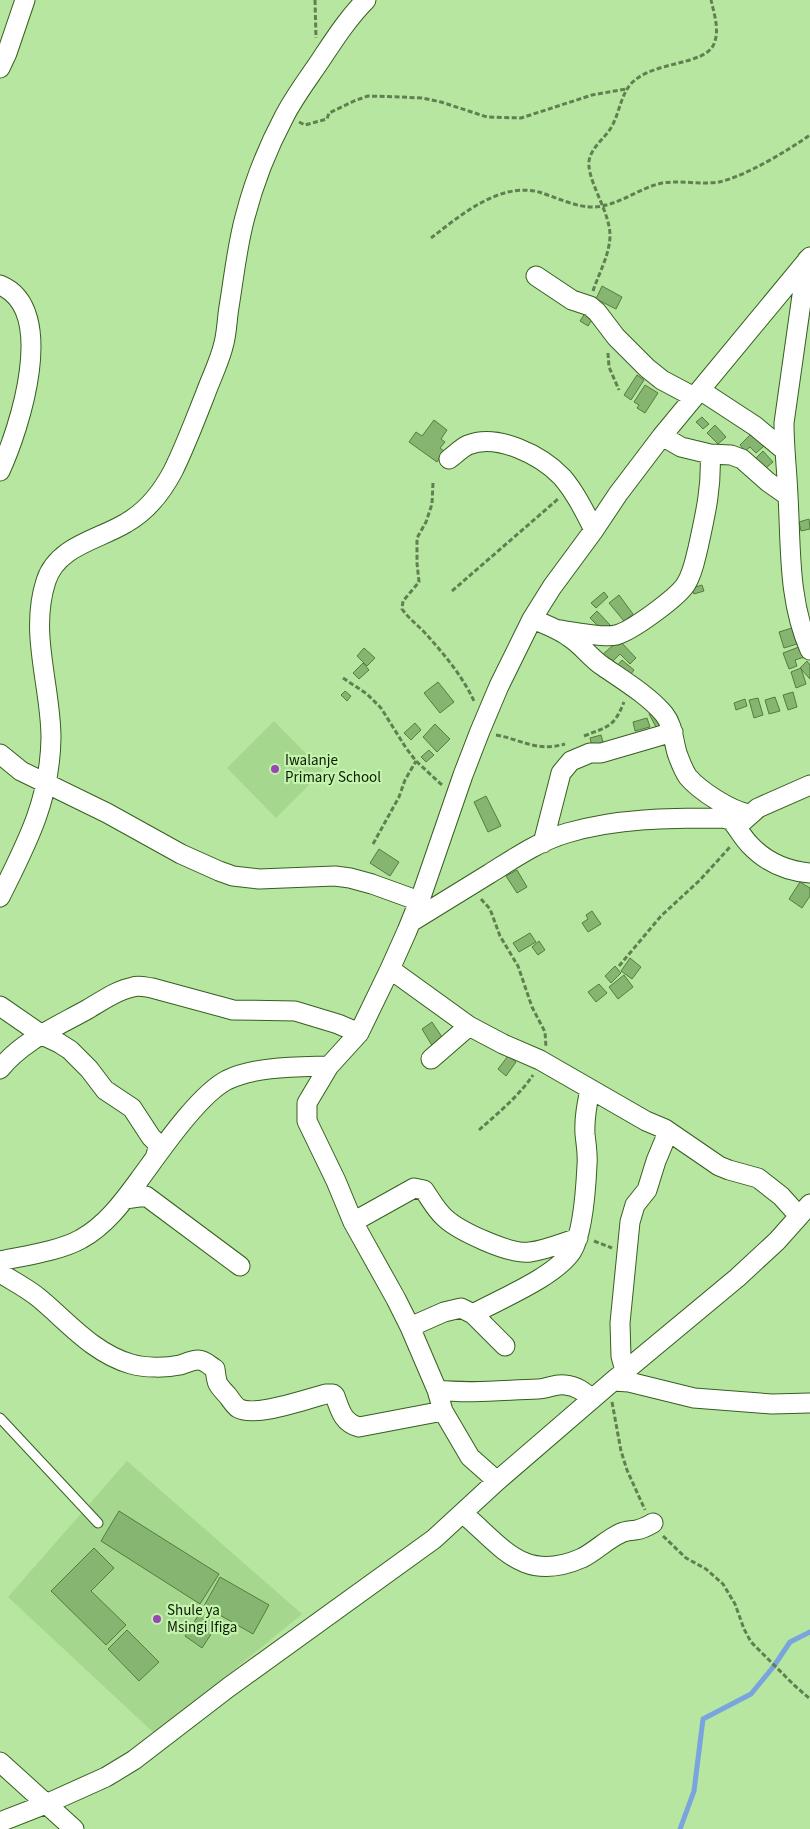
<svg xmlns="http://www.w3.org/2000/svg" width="810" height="1829" viewBox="0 0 810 1829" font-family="'Source Sans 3',sans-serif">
  <rect width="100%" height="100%" fill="#b6e6a0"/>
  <path fill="#a6d78e" d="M274,721L323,771L276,818L227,768Z
    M127,1461L302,1614L155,1734L8,1597Z"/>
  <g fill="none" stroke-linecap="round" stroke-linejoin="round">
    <path stroke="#79a4dd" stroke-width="5" d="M680,1829L694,1791L703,1719L751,1694L774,1666L790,1642L810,1632"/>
  </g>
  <path fill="#86b471" stroke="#537e3d" d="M602,286L622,297L616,309L596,299Z
    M587,310L595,315L588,326L580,321Z
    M637,375L644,380L631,400L624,395Z
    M645,385L658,393L645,413L637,408L639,405L634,402Z
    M702,417L709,424L703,429L696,422Z
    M434,420L447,430L441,439L445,442L440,448L444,451L437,462L409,442L416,432L422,436Z
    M715,425L726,437L718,444L707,433Z
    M752,433L764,446L756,453L750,447L745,451L740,445Z
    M763,451L773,462L766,468L756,458Z
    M809,519L810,529L801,531L799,522Z
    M702,585L704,591L694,594L692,588Z
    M604,592L608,597L596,608L591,603Z
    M619,595L633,614L624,621L609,603Z
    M597,611L610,625L603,631L590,618Z
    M792,628L797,644L784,648L779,632Z
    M619,640L636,658L630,664L620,654L610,664L602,655Z
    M804,645L808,656L795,660L797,666L789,669L783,653Z
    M364,648L375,658L367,666L357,656Z
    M622,660L634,670L628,678L616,667Z
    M807,661L810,665V679L800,668Z
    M363,663L369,670L359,679L353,673Z
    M801,668L806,684L796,688L791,672Z
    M438,682L454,702L440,713L424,693Z
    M345,691L351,696L347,701L341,695Z
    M793,692L797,707L788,710L783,695Z
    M775,697L780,711L769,714L765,700Z
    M758,698L763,715L754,718L749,700Z
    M745,699L747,706L736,710L734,703Z
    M657,710L664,722L656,727L649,714Z
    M647,718L650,727L635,731L633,722Z
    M415,723L421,730L411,740L404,733Z
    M435,724L450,739L437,752L423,737Z
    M601,735L605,749L593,752L590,738Z
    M429,750L434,755L426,762L421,757Z
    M486,796L501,826L488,832L474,802Z
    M379,849L399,862L390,876L370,863Z
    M517,870L527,887L517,893L506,876Z
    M800,882L810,888V896L802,908L789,899Z
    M592,911L601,924L588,932L582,923L588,919L586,915Z
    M530,933L536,942L519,952L513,943Z
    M539,941L545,950L538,955L532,947Z
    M630,958L641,967L632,979L621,971Z
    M615,966L621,973L611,983L605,976Z
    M624,975L633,987L618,999L609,987Z
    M599,984L607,993L596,1002L588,992Z
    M432,1022L444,1040L433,1047L422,1029Z
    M508,1056L516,1062L506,1076L498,1069Z
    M119,1511L219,1574L200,1604L101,1541Z
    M94,1548L114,1568L91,1591L126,1625L106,1645L51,1591Z
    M220,1577L269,1605L253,1634L204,1606Z
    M200,1613L217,1625L202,1648L185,1636Z
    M127,1630L159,1662L139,1681L108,1649Z"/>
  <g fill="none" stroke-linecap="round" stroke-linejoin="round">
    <g stroke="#365f1f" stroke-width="11">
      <path id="lane" d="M0,1418L98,1523"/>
    </g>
    <g stroke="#365f1f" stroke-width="21">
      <path id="street" d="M0,68L7,53L25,0
        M807,260L784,423C784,448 787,471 788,496C791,548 788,601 810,650
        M536,276L572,300L590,306L597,312L616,337L647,368L662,380L694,397
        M0,285C59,309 19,430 0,471
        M700,390L755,426L784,450
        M662,436L681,447L710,454L731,455L742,459L768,482L788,496
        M449,459C455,455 461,448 468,445C497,433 541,455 562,477C575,492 585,512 594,530
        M532,619C545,624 558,629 569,637C582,645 591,659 604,667C623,680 649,696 664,714C673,725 673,739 677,753C680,761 683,770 688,777C700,791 731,811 749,814
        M560,630C573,632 605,638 616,635C632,631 678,597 686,584C693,573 695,560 698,548C705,516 712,487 710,454
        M0,754L21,771L107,813L181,854L219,871L233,876L259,879L335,876L350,878L372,884L419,901
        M742,822L758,808L810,785
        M543,843L561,773L571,761L590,753H601L673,732
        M0,897C27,843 50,800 51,738C51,686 29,633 46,581C57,546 98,540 126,523C147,511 162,492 173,471C185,447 195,420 205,395C211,378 220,361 224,343C227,331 227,319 229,307C234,277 237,246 245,217C254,182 267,149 284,117C294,97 308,79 320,61C334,40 348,18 366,0
        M411,922C437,906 463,890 489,874C513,859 539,841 567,833C618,818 670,818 722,818L731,820C738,828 742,837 750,845C766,862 787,871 810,873
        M390,969L469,1026L503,1044L540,1060L646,1121L665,1129L719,1166L729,1170L758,1178L781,1196L799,1216
        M0,1006L42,1035L59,1043L70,1050L89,1069L105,1090L132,1108L151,1137L159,1145L155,1158
        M431,1059L469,1026
        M0,1069C22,1041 58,1026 88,1009C102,1001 117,990 133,987C139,985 145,987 152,988L233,1010L295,1011L338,1024L359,1033
        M125,1199L146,1196L240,1266
        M353,1222L414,1188L424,1190C431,1200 436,1210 445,1218C459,1231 510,1255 530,1252C546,1250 562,1243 578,1238
        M0,1261C23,1256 60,1251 81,1239C105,1226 123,1202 139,1180C159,1153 198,1095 227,1080C256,1066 298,1067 329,1066
        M0,1273C13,1281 27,1288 39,1298C68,1322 93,1353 131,1364C145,1368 166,1368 180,1365C186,1363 193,1360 198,1360C205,1360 210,1366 215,1369C217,1385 217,1384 228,1396C231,1400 234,1405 238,1408C255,1418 306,1399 326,1394H333L335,1396C340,1410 343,1423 359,1427L443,1411
        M473,1314C500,1299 555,1277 572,1251C583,1233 586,1186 587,1165C588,1155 586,1144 585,1134C584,1119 587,1104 590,1089
        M410,1327L444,1312L461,1308L473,1314L505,1346
        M625,1371L621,1356L620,1323L630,1222L635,1205L647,1190L656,1161L668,1132
        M613,1381L629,1382L694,1398L772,1404L810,1403
        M437,1390C471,1394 504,1390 538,1389C548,1389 556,1383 565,1385C577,1386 584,1392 592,1399
        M497,1481L470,1457L443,1411L437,1390L410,1327L396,1299L353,1222L336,1181L307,1121V1103L329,1066L359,1033L390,969L407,931L422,894L463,775L480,731L499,686L532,619L552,587L594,530L618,494L662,436L810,257
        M460,1515L466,1516C504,1549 525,1583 582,1558C596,1551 607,1539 621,1533C625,1531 630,1531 636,1530C642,1529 648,1526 653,1523
        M0,1762L74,1829
        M0,1822L46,1804L106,1777L134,1760L229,1687L434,1539L497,1481L613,1381L737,1278L777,1241L810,1204"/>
    </g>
    <path stroke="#608051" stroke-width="3" stroke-dasharray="5 2.5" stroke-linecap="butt" d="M315,0L316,38
      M299,122L305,125L327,119L329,113L354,101L368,96L400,97L422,98L441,102L487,117L521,118L592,95L626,89
      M431,238C461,215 499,182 539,192C555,197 578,208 594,207C618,206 639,188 662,183C681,180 700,185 719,182C746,176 787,151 810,135
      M593,291C599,273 609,256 610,237C611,211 583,176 590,157C594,145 606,137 612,126C618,115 620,102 626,91C643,58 708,69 715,41C719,28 714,13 711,0
      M608,353L609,367L619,390
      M433,483L432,504L426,522L417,538V563L419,582L403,601L402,609C409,619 418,625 426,634C444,654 463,677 474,701
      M452,591L558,499
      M343,678L367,694L381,708L406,748L416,761L443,786
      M496,735C523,740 536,752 565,744
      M584,736C609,726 614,727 624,702
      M373,844L399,797L405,780L416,761
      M481,899L490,909L500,936L518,966L532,1007L545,1032L546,1047
      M619,966L661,916L700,880L730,847
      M479,1130C498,1113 519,1096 533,1075
      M594,1241L612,1248
      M612,1402L621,1451L627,1470L645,1510
      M663,1536L686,1558L706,1569L723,1584L735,1604L744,1629L751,1642L794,1685L810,1699"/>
    <use href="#lane" stroke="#fff" stroke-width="9"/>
    <use href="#street" stroke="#fff" stroke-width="19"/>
  </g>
  <g fill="#9746b5" stroke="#c3f3ad" stroke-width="2">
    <circle cx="275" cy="769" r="5"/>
    <circle cx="157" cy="1619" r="5"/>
  </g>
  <g text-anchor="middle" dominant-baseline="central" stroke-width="4.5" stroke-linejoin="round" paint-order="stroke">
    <g font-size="15" fill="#0c1d04" stroke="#c3f3ad" text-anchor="start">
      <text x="285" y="760">Iwalanje<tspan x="285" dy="17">Primary School</tspan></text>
      <text x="167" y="1610">Shule ya<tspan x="167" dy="17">Msingi Ifiga</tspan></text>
    </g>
  </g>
</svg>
